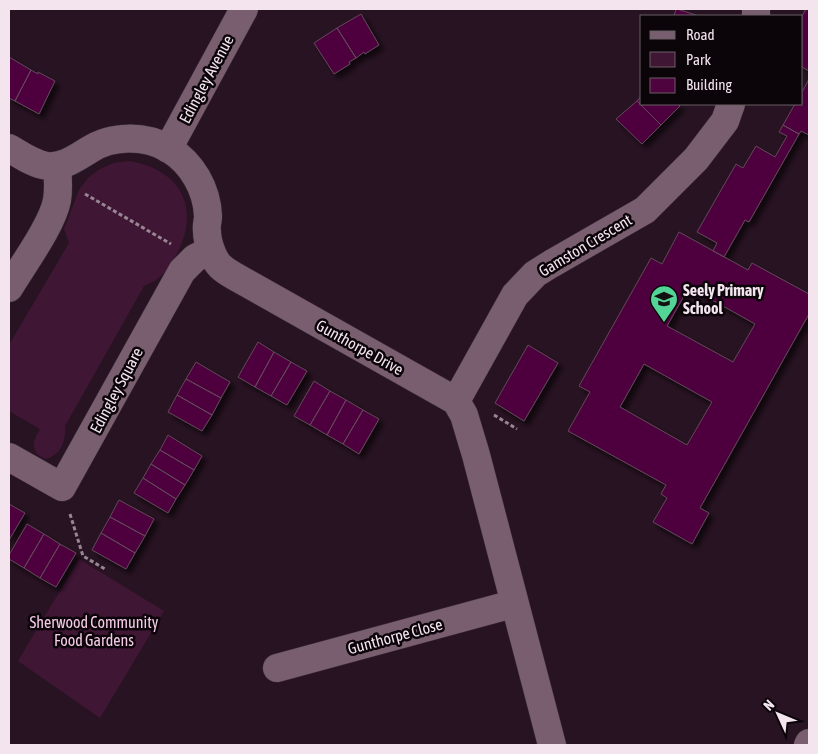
<svg xmlns="http://www.w3.org/2000/svg" width="818" height="754" viewBox="0 0 818 754" font-family="'Asap Condensed',sans-serif">
  <defs>
    <filter id="shadow"><feDropShadow dx="4.5" dy="4.5" stdDeviation="2.5" flood-color="#0009"/></filter>
  </defs>
  <rect width="100%" height="100%" fill="#281322"/>
  <path fill="#401635" d="M129,161C175,168 200,202 180,247C176,257 169,268 161,276C157,280 150,283 144,286L65,426C66,441 61,456 45,459L37,454C30,444 36,438 40,429L9,411V345L69,243L64,229L79,190L88,178L100,169L114,163Z
    M79,559L164,611L100,718L18,661Z"/>
  <path fill="#4e033e" stroke="#614859" fill-rule="evenodd" filter="url(#shadow)" d="M676,9H677L699,16H674Z
    M806,9H809V71L802,67V16Z
    M361,14L379,45L365,54L364,52L356,58L337,28Z
    M337,28L356,58L349,62L350,64L334,74L314,43Z
    M9,57L31,70L15,101L9,98Z
    M31,70L38,74V72L55,81L39,114L15,101Z
    M809,79V135L801,131L799,134L783,125L795,104H802V92Z
    M642,95V104H678L680,106L661,125L637,101Z
    M637,101L661,125L642,144L616,119Z
    M783,125L799,134L749,222L745,220L724,257L713,251L717,243L697,232L736,164L743,168L756,146L775,157L787,136L779,132Z
    M679,232L748,270L752,263L809,294V314L700,508L709,513L692,544L653,522L667,498L661,494L666,485L568,431L590,392L579,386L651,258L662,264ZM689,287L755,324L733,362L667,326ZM644,364L712,402L687,445L620,407Z
    M258,342L274,352L255,387L238,377Z
    M528,345L558,363L524,421L495,403Z
    M274,352L291,362L271,396L255,387Z
    M196,362L230,382L221,398L186,379Z
    M291,362L307,371L287,405L271,396Z
    M186,379L221,398L212,415L177,395Z
    M314,381L330,391L310,425L294,416Z
    M330,391L346,400L327,435L310,425Z
    M177,395L212,415L202,431L168,412Z
    M346,400L363,410L343,444L327,435Z
    M363,410L379,419L359,454L343,444Z
    M168,435L202,456L194,470L160,450Z
    M160,450L194,470L185,485L151,464Z
    M151,464L185,485L176,499L143,478Z
    M143,478L176,499L168,513L134,493Z
    M119,500L154,519L145,536L110,517Z
    M9,504L25,513L9,540Z
    M110,517L145,536L135,553L101,533Z
    M27,524L44,534L24,568L9,559V555Z
    M101,533L135,553L126,569L92,550Z
    M44,534L60,544L40,578L24,568Z
    M60,544L76,553L56,587L40,578Z"/>
  <g fill="none" stroke-linecap="round" stroke-linejoin="round">
    <g stroke="#3d2e38" stroke-width="29">
      <path id="minor" d="M756,16V9
        M9,148C21,155 33,164 47,166C62,168 76,158 89,150C112,135 145,135 169,149C192,163 207,189 208,216C208,221 206,226 207,231C207,242 213,259 220,266C225,271 231,274 236,277L456,401L464,415L476,455L552,745
        M168,149L244,9
        M9,288C22,266 53,224 57,200C59,188 58,177 57,166
        M456,401L515,295L535,274L551,264L645,210L696,159L725,121L731,104
        M9,457L62,487L182,271L195,258L211,250
        M277,668L513,604"/>
    </g>
    <g stroke="#3d2e38" stroke-width="29">
      <path id="tertiary" d="M808,745L809,743"/>
    </g>
    <path stroke="#988692" stroke-width="3" stroke-dasharray="4 2.5" stroke-linecap="butt" d="M85,194L171,244
      M494,415L517,429
      M70,514L83,556L105,569"/>
    <use href="#minor" stroke="#795e6f" stroke-width="28"/>
    <use href="#tertiary" stroke="#795e6f" stroke-width="28"/>
  </g>
  <defs>
    <g id="school-pin" transform="scale(1.4375)"><path d="M0 17L-7.5 6A9.5 9.5 0 1 1 7.5 6Z" fill="#53d396" stroke="#0b0409"/><path d="M0-5L7-2L0 1L-7-2ZM-4 1L0 2.5L4 1V4Q0 6-4 4Z" fill="#111"/></g>
  </defs>
  <g fill-rule="evenodd">
    <use href="#school-pin" x="664" y="299"/>
  </g>
  <g text-anchor="middle" dominant-baseline="central" stroke-width="5" stroke-linejoin="round" paint-order="stroke">
    <g font-size="16" fill="#f3e4ee" stroke="#0b0409">
      <text transform="translate(206 79) rotate(-62)">Edingley Avenue</text>
      <text transform="translate(585 245) rotate(-31)">Gamston Crescent</text>
      <text transform="translate(360 347) rotate(29)">Gunthorpe Drive</text>
      <text transform="translate(116 390) rotate(-62)">Edingley Square</text>
      <text transform="translate(395 636) rotate(-15)">Gunthorpe Close</text>
    </g>
    <g font-size="16" font-weight="bold" fill="#f3e4ee" stroke="#0b0409" text-anchor="start">
      <text x="683" y="290">Seely Primary<tspan x="683" dy="18">School</tspan></text>
    </g>
    <g font-size="16" fill="#f6cbe7" stroke="#0b0409">
      <text x="94" y="622">Sherwood Community<tspan x="94" dy="18">Food Gardens</tspan></text>
    </g>
  </g>
  <rect width="818" height="754" fill="none" stroke="#f3e4ee" stroke-width="20"/>
  <rect x="640" y="15" width="162" height="90" fill="#0b0409" stroke="#685e65"/>
  <rect x="650" y="31" width="25" height="8" fill="#795e6f" stroke="#685e65"/>
  <text x="686" y="40" font-size="15" fill="#f3e4ee">Road</text>
  <rect x="650" y="52" width="25" height="15" fill="#401635" stroke="#685e65"/>
  <text x="686" y="65" font-size="15" fill="#f3e4ee">Park</text>
  <rect x="650" y="78" width="25" height="15" fill="#4e033e" stroke="#685e65"/>
  <text x="686" y="90" font-size="15" fill="#f3e4ee">Building</text>
  <g transform="translate(778 714) rotate(314)" stroke="#0b0409" stroke-width="4" paint-order="stroke">
  <path d="M0-4L9 19L0 12L-9 19Z" fill="#f3e4ee"/>
  <text y="-8" font-size="14" font-weight="bold" text-anchor="middle" fill="#f3e4ee">N</text>
  </g>
</svg>
